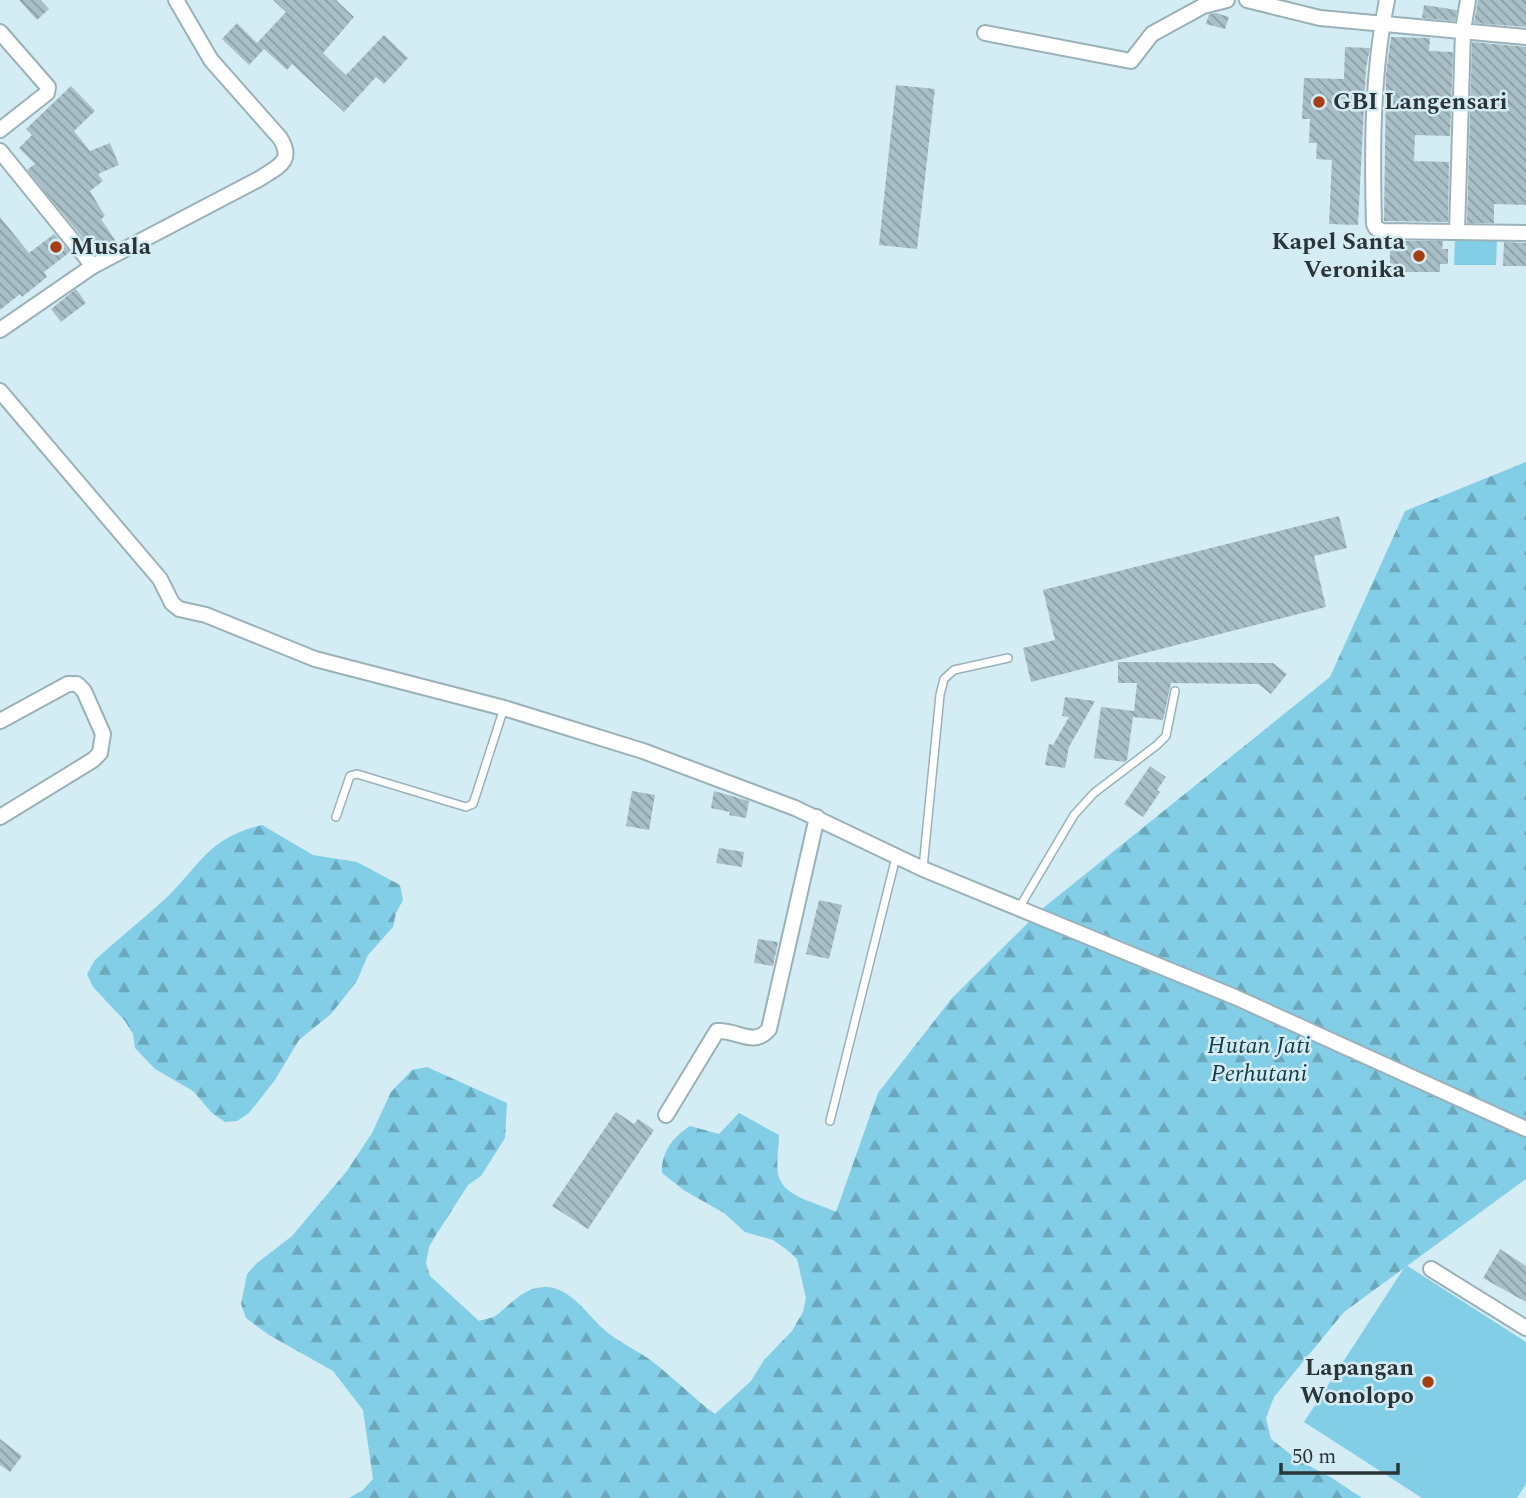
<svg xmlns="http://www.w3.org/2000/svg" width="1526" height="1498" viewBox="0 0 1526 1498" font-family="Spectral,serif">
  <defs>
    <pattern id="forest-firs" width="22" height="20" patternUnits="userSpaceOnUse" patternTransform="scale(1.75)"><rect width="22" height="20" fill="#82cee7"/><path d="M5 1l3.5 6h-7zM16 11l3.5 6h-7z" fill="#6ba8bc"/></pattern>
    <pattern id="building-back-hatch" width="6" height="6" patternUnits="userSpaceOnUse" patternTransform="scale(1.75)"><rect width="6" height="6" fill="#a9bfc7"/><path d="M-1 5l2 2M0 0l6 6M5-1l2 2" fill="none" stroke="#8a9ca2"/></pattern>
  </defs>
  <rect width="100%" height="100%" fill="#d4ecf4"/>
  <path fill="url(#forest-firs)" d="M1526,462V1179L1344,1312L1274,1397L1266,1418L1271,1439L1298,1460L1332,1478L1362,1498H349L363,1490L373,1479L363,1410L333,1371L269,1335L246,1318L241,1304L247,1274L257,1263L292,1236L347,1171L372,1133L391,1092L412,1070L427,1067L507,1103L505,1138L481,1176L468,1185L436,1235L429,1247L426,1263L430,1276L479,1321C484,1319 490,1319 495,1316C511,1305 523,1287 545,1287C572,1287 589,1318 608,1333C621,1343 636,1350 649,1359C672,1376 692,1397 715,1414L751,1381L764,1360L792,1331L803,1312L806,1298L797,1259L786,1249L773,1240L745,1232L724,1213L685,1191L662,1173C661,1152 673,1137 690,1126L719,1134L739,1113L779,1135C779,1147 776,1161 778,1174C782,1197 818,1203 836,1212L878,1093L952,998L1042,909L1330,677L1405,511Z
    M262,825L313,855L357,862L400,885L403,900L396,913L393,927L368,955L357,981L331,1014L299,1040L275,1080L249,1113L237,1121L225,1122L212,1113L193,1091L155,1069L135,1048L133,1034L125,1021L93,987L87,974L95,960C118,939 142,920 165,899C201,865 207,838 262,825Z"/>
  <path fill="#82cee7" d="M1455,240H1497L1496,265H1454Z
    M1406,1265L1526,1342V1484L1517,1498H1422L1304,1422Z"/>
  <path fill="url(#building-back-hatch)" d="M19,0H41L49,9L37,20Z
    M273,0H336L354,17L323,53L346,75L384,35L408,58L384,84L376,77L344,112L292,64L287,70L264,49L249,65L222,39L237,23L257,43L286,12Z
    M1478,0H1526V27L1474,23Z
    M1424,5L1457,10L1455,21L1422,18Z
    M1216,13L1229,17L1225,29L1206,24L1209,14Z
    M1391,37L1430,38L1429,51L1453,52L1450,136L1415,135L1414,161L1449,162L1448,222L1384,221L1386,74Z
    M1472,42L1526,47V205L1494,204V223H1467Z
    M1345,47L1370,48L1366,68L1358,225L1329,224L1332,160L1316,159L1317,143H1309L1310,119H1302L1304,78L1344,79Z
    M896,85L935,89L917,249L879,245Z
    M71,86L95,111L74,131L90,151L110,143L119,165L98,174L103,181L90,191L105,216L101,219L117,243L96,254L27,170L35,164L19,148L32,135L26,129Z
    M0,217L29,253L54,234L70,252L44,272L47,277L22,297L20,294L0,310Z
    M1390,241H1443L1442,249H1448V264H1440V272H1390Z
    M1504,242L1526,243V266H1503Z
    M76,289L86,303L61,322L51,309Z
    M1339,516L1347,548L1314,556L1326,607L1031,682L1023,648L1055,640L1043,590Z
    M1118,662L1273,663L1287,674L1271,694L1258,684L1171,683L1163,720L1133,717L1127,760L1125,762L1094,758L1101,707L1134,711L1137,683H1118Z
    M1065,697L1095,701L1069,747L1065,768L1045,765L1049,744L1053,745L1069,717L1062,716Z
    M1150,766L1166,777L1157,790L1160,792L1143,817L1124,804Z
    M632,791L655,795L649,830L626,826Z
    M714,791L749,801L746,818L729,815L730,812L711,808Z
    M719,848L744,852L742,867L716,863Z
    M819,900L842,905L829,959L806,954Z
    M758,939L778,942L773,966L754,963Z
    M616,1112L634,1124L638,1119L654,1130L588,1229L552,1206Z
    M1500,1249L1526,1266V1302L1483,1278Z
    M0,1439L22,1456L10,1472L0,1465Z"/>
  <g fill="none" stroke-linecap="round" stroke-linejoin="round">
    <g stroke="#9bb1b9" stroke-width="10">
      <path id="service" d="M336,817L350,776L357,774L466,807L473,804L504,708
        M923,868L940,695L944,679L954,670L1008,658
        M1019,908L1074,815L1094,793L1157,745L1166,736L1175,691
        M830,1121L896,857"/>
    </g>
    <g stroke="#9bb1b9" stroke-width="18">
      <path id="minor" d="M1247,0L1320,18L1526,37
        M1387,0C1372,73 1372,150 1374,224L1376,228L1382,231L1526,233
        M0,32L48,87L47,93L0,130
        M985,33L1131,61L1152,34L1203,6L1227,0
        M0,151L93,266
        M1457,232L1463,30L1468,0
        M0,330L93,266L259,179C277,167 295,162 280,138L211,60L176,0
        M0,391L160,579L172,603L179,609L206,615L315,659L504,708L643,751L795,808L923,869L1235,997L1526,1129
        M0,721L68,684H77L84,691L103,734L100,753L93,760L0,817
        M666,1115L717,1031C736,1029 754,1048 769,1029L817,817
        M1431,1269L1526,1328"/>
    </g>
    <use href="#service" stroke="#fff" stroke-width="7"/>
    <use href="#minor" stroke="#fff" stroke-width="14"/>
  </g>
  <g fill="#a54014" stroke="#d4ecf4" stroke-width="2.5">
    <circle cx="1319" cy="102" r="7"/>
    <circle cx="56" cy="247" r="7"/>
    <circle cx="1419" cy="256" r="7"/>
    <circle cx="1428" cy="1382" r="7"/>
  </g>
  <g text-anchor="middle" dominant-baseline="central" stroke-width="5" stroke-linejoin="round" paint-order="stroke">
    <g font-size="24" font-weight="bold" fill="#2b3437" stroke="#d4ecf4" text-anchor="start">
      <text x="1333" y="102">GBI Langensari</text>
      <text x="1405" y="242" text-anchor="end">Kapel Santa<tspan x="1405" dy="28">Veronika</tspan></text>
      <text x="70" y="247">Musala</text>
      <text x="1414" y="1368" text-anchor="end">Lapangan<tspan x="1414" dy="28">Wonolopo</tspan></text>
    </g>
    <g font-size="24" font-style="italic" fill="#153b46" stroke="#d4ecf4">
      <text x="1259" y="1046">Hutan Jati<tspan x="1259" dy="28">Perhutani</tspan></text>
    </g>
  </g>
  <path d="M1281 1463v10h117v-10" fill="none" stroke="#2b3437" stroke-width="3.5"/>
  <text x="1292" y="1463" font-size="21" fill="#2b3437" stroke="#d4ecf4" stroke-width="5" paint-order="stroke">50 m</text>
</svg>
